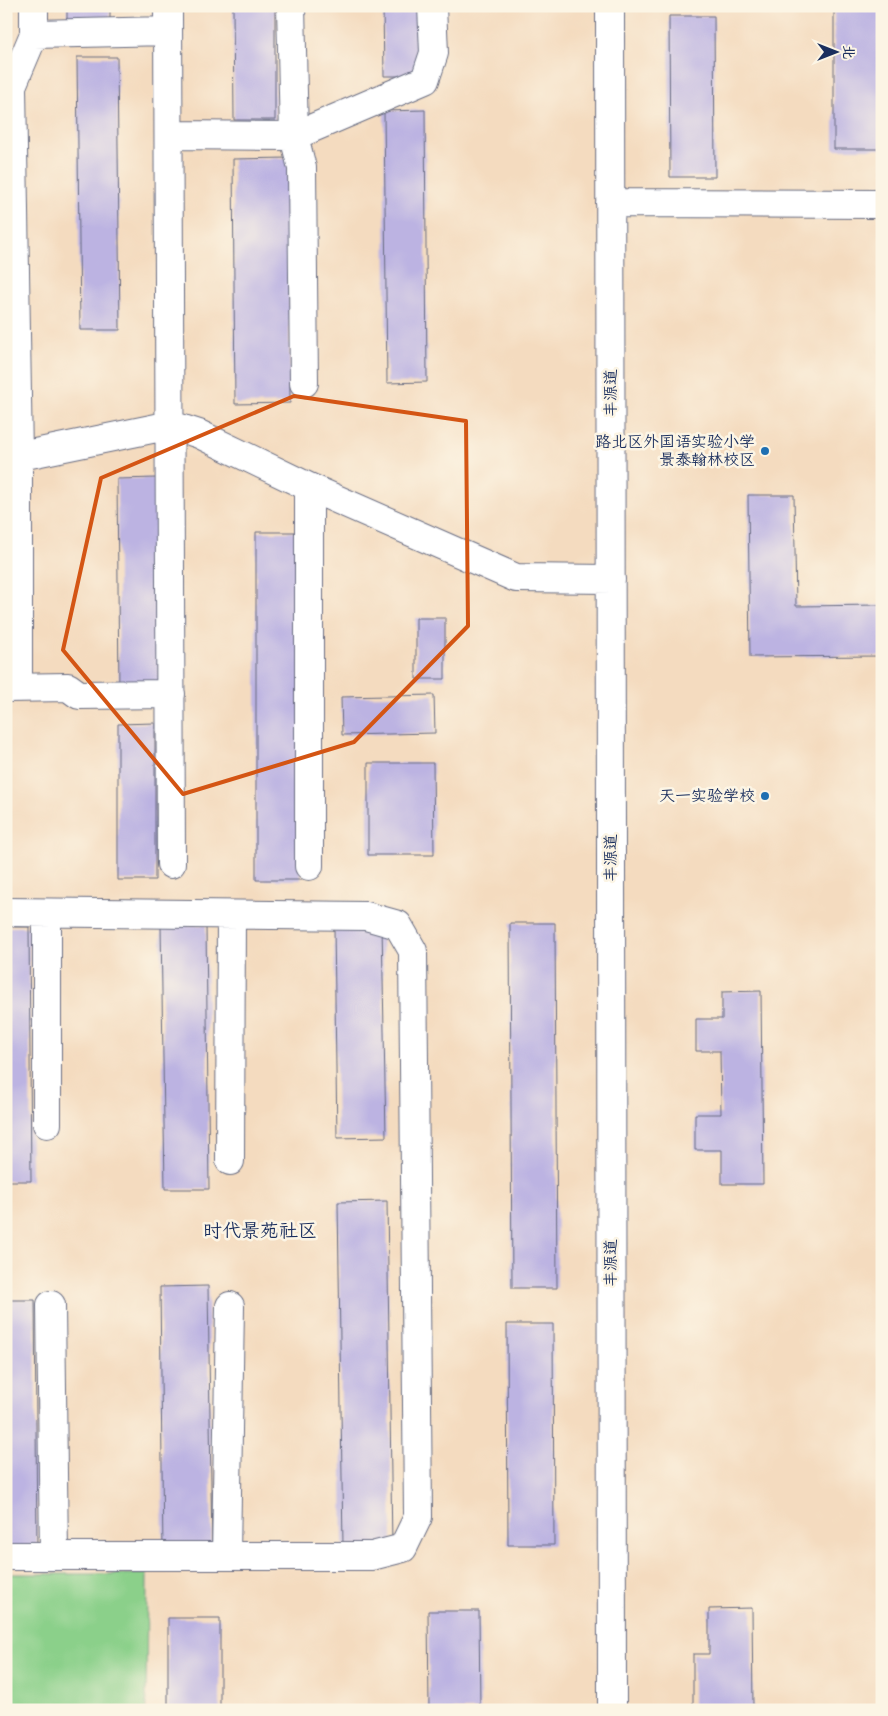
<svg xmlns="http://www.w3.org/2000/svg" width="888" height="1716" viewBox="0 0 888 1716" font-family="Pangolin,'LXGW WenKai TC',sans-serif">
  <rect width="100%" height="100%" fill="#fcf5e5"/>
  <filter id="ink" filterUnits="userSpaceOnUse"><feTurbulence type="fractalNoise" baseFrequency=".02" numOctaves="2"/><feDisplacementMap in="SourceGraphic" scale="10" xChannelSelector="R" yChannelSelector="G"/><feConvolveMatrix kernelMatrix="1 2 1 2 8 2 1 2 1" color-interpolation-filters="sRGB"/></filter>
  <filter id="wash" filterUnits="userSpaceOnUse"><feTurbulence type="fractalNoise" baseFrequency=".0096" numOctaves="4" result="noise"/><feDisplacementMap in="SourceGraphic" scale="20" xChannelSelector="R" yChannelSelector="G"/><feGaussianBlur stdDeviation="1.12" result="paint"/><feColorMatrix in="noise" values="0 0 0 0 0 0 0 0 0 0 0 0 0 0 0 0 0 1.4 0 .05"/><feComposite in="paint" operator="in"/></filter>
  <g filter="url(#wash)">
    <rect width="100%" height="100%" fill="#f4dbbf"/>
    <path fill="#8bd08a" stroke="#538074" d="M6,1574H147L146,1710H6Z"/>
    <g id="blocks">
      <path fill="#bcb3e2" d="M67,6H110V23L67,24Z
        M233,6H275V120H234Z
        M383,6H419L420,76H384Z
        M834,6H882L881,149H834Z
        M669,16H714L715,177H670Z
        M77,57H117L120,330H80Z
        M425,110L427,382L387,383L384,111Z
        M288,158L290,403L235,404L233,159Z
        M157,478L160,689L119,690L117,479Z
        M748,495H794L796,606L882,605V656L750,657Z
        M256,532H301V880H256Z
        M416,618H445V679H416Z
        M434,695L435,733L342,735L341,697Z
        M155,723V880H118V724Z
        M368,763H433L434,855H368Z
        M510,923H555L557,1288H512Z
        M206,925L209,1189H165L161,926Z
        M382,926L386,1137L337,1138L334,927Z
        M6,927H29L31,1181H6Z
        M761,991L763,1184H722V1150H695V1114H721L720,1051H696V1019H722V992Z
        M387,1201L392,1546H343L338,1202Z
        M208,1286L212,1551L163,1552L160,1287Z
        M6,1300H35L37,1550L6,1551Z
        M507,1324H553L554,1545H508Z
        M752,1608L753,1710H693V1654H709V1609Z
        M428,1611H479L480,1710H429Z
        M168,1618H220V1710H168Z"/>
    </g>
  </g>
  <g filter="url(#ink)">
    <use href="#blocks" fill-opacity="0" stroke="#676b80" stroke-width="1"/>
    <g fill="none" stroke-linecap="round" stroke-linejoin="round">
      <g stroke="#676b80" stroke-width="30">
        <path id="minor" d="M168,6L171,864
          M291,6L294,136L302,168L304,383
          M610,6L612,1710
          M34,34L168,31
          M169,135L294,136L425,80L434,53L432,6
          M610,203L882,204
          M6,459L171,425L199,434L309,487L516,578L611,579
          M309,487V866
          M6,688L68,687L79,695L171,694
          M18,688V457L12,86L34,34V6
          M6,912L366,916L398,925L413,951L418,1517L403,1548L372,1556H6
          M47,913V1124
          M230,1161L231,915
          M51,1305L54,1556
          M226,1556L230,1306"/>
      </g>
      <use href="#minor" stroke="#fff" stroke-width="28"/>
    </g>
  </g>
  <path fill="none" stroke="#d45514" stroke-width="4" stroke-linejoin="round" d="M294,396L466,421L468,626L354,742L183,794L63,650L101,478Z"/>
  <g fill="#1f6fb2" stroke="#fcf5e5" stroke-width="2">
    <circle cx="765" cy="451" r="5"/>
    <circle cx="765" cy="796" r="5"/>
  </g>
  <g text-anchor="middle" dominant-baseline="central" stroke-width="5" stroke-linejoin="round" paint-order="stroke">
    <g font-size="16" fill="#1b2f5e" stroke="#fcf5e5">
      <text transform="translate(611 393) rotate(-90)">丰源道</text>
      <text transform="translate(611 858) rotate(-90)">丰源道</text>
      <text transform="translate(611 1263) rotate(-90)">丰源道</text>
    </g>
    <g font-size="16" fill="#1b2f5e" stroke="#fcf5e5" text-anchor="end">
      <text x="755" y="442">路北区外国语实验小学<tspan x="755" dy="18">景泰翰林校区</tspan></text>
      <text x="755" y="796">天一实验学校</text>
    </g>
    <g font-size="19" fill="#1b2f5e" stroke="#fcf5e5">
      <text x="260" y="1231">时代景苑社区</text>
    </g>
  </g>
  <rect width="888" height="1716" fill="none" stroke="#fcf5e5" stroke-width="25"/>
  <g transform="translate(836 52) rotate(90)" stroke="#fcf5e5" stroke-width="4" paint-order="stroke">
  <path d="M0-4L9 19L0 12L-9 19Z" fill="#1b2f5e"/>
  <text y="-8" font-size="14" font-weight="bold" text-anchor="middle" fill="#1b2f5e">北</text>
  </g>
</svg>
